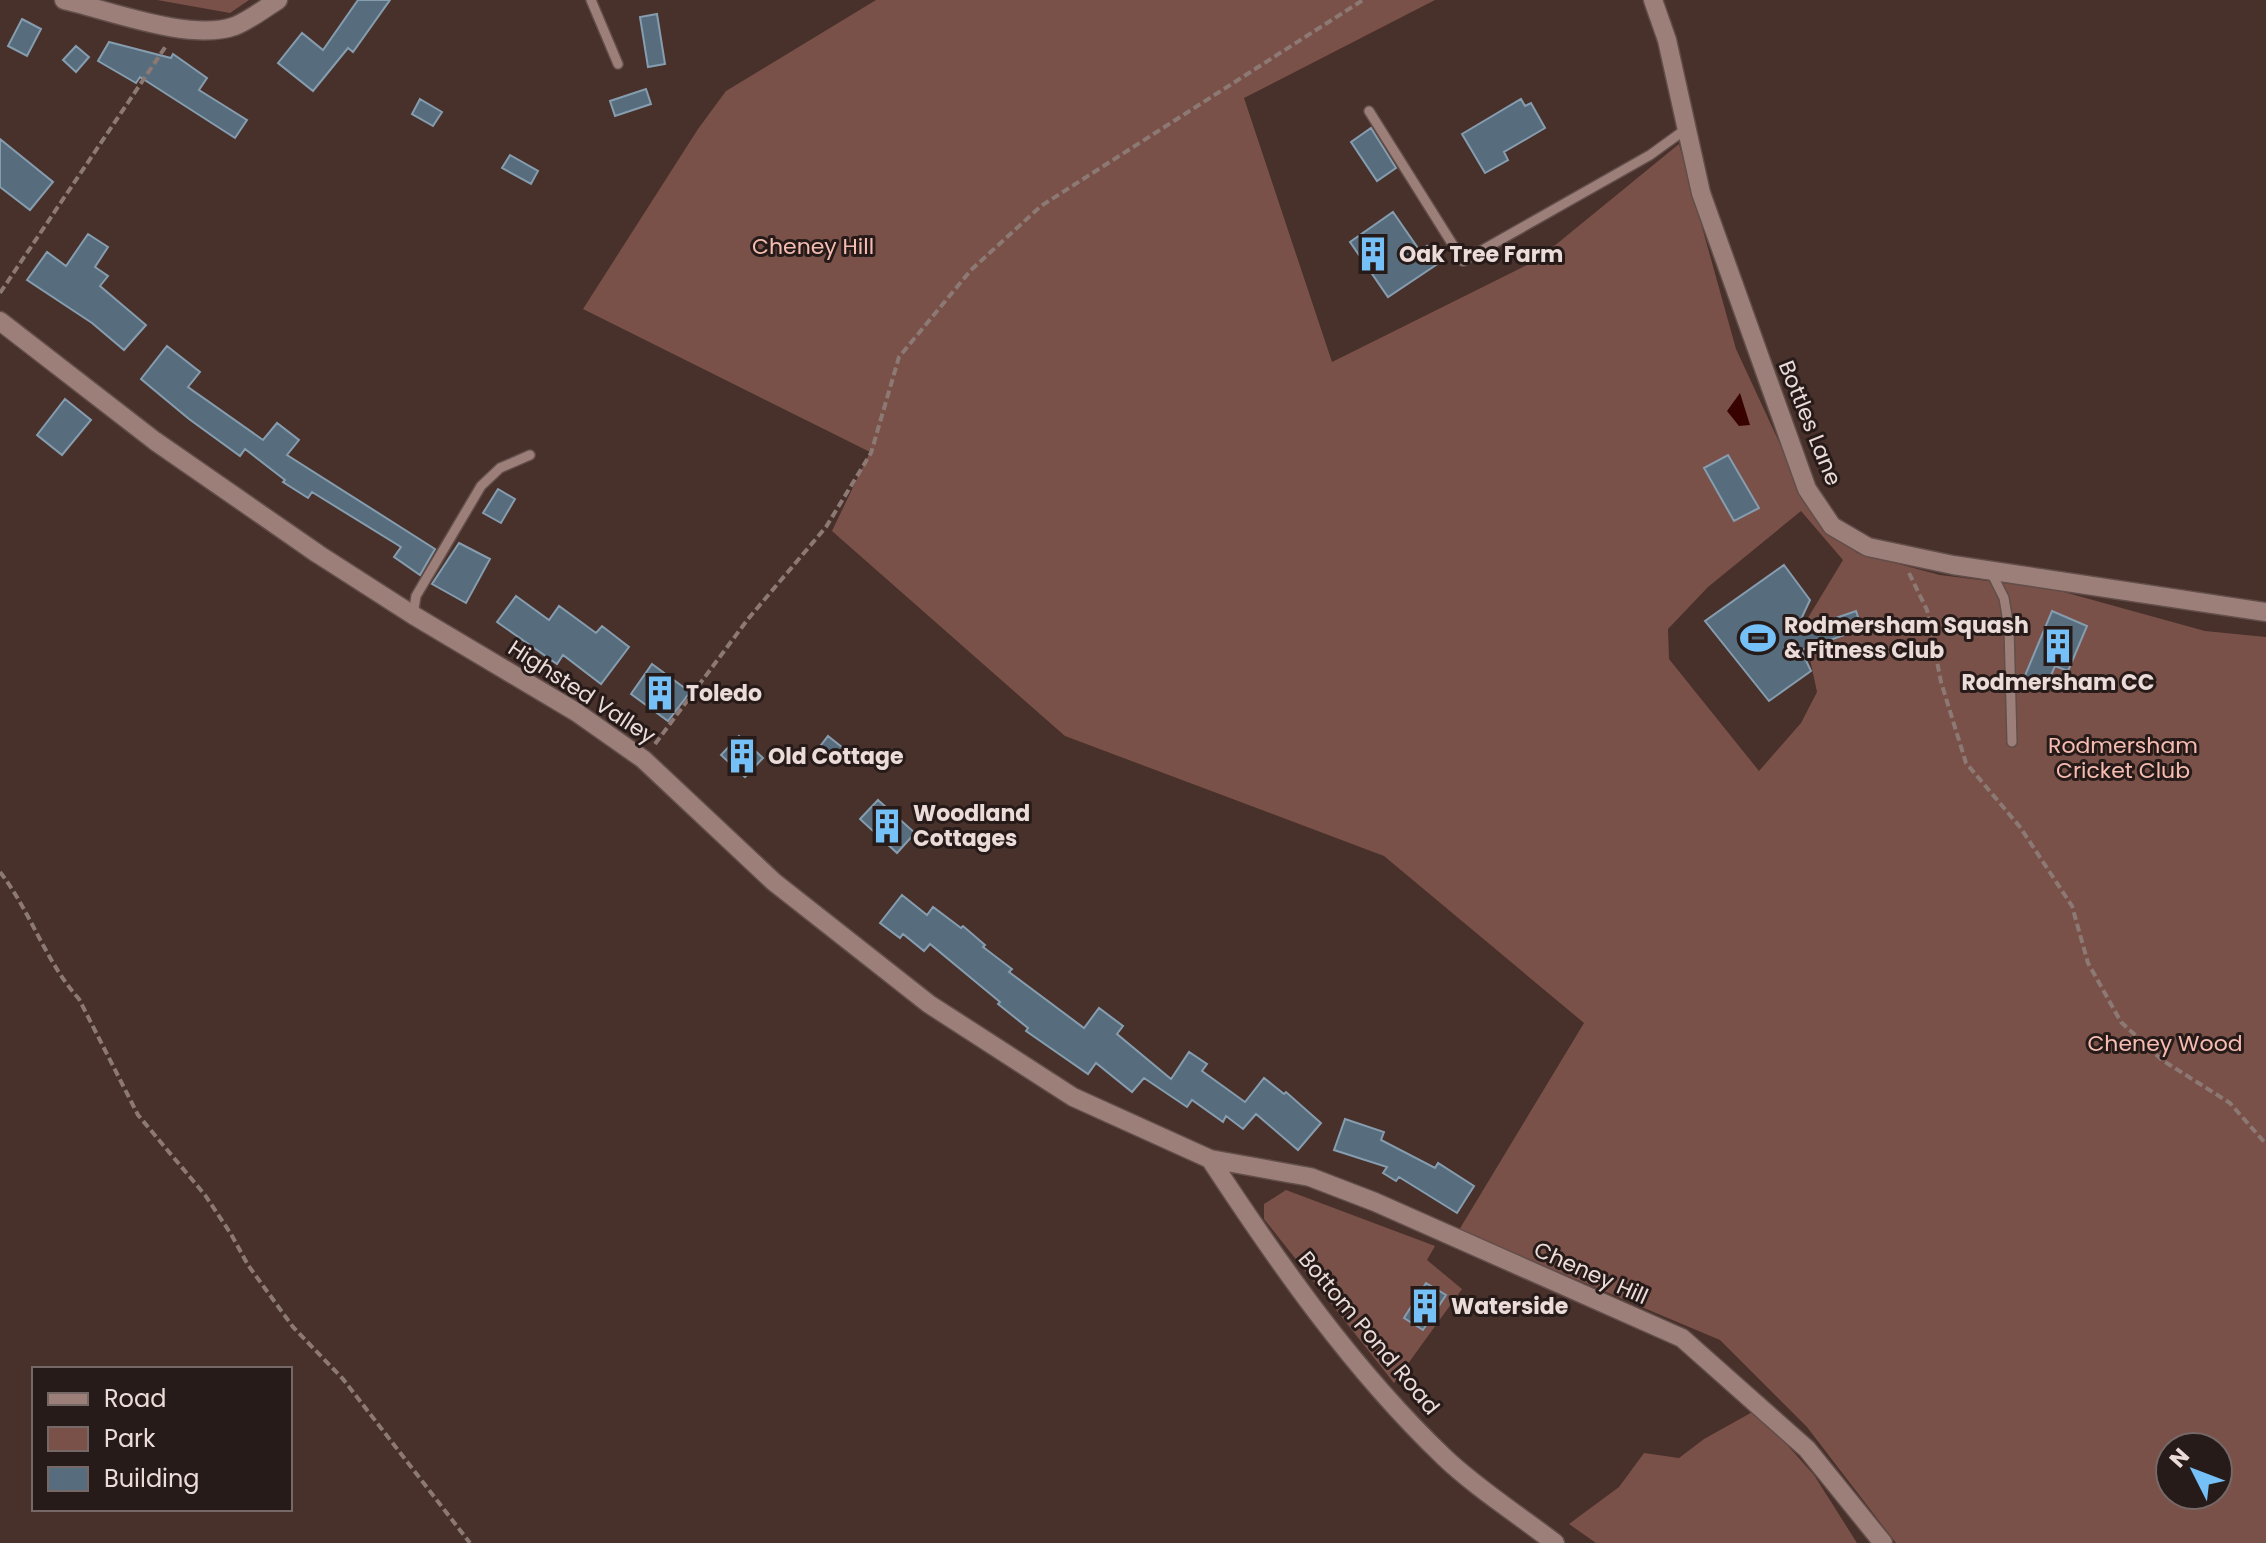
<svg xmlns="http://www.w3.org/2000/svg" width="2266" height="1543" viewBox="0 0 2266 1543" font-family="Poppins,sans-serif">
  <rect width="100%" height="100%" fill="#48302b"/>
  <path fill="#795149" fill-rule="evenodd" d="M157,0H249L230,13Z
    M876,0H1435L1244,98L1332,362L1537,260L1679,144L1736,349L1806,500L1857,553L1940,575L2053,589L2205,631L2266,637V1543H1896L1807,1427L1720,1340L1459,1230L1584,1023L1384,856L1065,736L832,531L870,452L583,309L698,129L726,91ZM1801,511L1843,560L1803,626L1817,692L1801,723L1759,771L1669,659L1668,629L1708,587ZM2170,1447H2218V1495H2170Z
    M1286,1190L1435,1246L1427,1260L1462,1289L1394,1383L1264,1219V1204ZM1426,1283L1445,1296L1424,1330L1404,1318Z
    M1756,1410L1814,1475L1857,1543H1596L1569,1524L1619,1487L1644,1453L1679,1458L1704,1439Z"/>
  <path fill="#380200" d="M1740,393L1750,425L1739,426L1727,411Z"/>
  <path fill="#576d7e" stroke="#869daf" stroke-width="2" d="M358,0H390L353,52L348,48L313,91L278,63L302,33L323,50Z
    M657,14L665,64L648,67L640,17Z
    M22,19L41,29L27,56L8,46Z
    M109,42L171,58L173,54L207,78L199,90L247,120L235,138L140,77L136,83L98,61Z
    M76,46L89,57L76,72L63,60Z
    M646,89L651,104L615,116L610,101Z
    M420,99L442,112L433,126L412,114Z
    M1521,99L1525,106L1531,103L1545,128L1504,152L1508,160L1485,173L1462,134Z
    M1371,128L1396,168L1377,181L1351,142Z
    M0,139L53,182L30,210L0,187Z
    M510,155L538,171L531,184L502,168Z
    M1393,212L1420,251L1427,246L1439,263L1388,297L1350,242Z
    M88,234L108,247L95,267L108,276L100,286L146,325L124,350L92,323L27,280L47,252L66,266Z
    M167,346L200,372L188,387L263,440L277,423L299,440L287,455L435,549L420,575L394,557L401,547L312,492L308,498L283,482L285,480L245,449L240,456L189,419L141,379Z
    M65,399L91,420L62,455L37,435Z
    M1728,455L1759,508L1734,521L1704,468Z
    M498,489L515,499L501,523L483,513Z
    M459,543L490,559L466,603L432,584Z
    M1784,565L1810,600L1795,632L1856,611L1862,629L1801,650L1811,671L1769,701L1705,621Z
    M516,596L549,620L559,606L596,633L602,626L629,647L601,684L563,655L557,664L497,622Z
    M2052,611L2087,626L2068,671L2055,666L2046,687L2024,678Z
    M652,664L690,692L668,721L631,694Z
    M739,736L763,758L745,777L721,755Z
    M828,736L843,748L833,761L818,749Z
    M878,800L915,833L897,853L860,819Z
    M902,895L927,915L933,907L961,928L963,926L985,945L983,947L1012,969L1009,972L1084,1028L1099,1008L1123,1026L1117,1034L1171,1079L1189,1052L1207,1064L1202,1071L1245,1102L1264,1078L1284,1094L1286,1092L1321,1123L1298,1150L1256,1114L1243,1129L1226,1116L1223,1122L1192,1100L1187,1107L1144,1078L1132,1092L1096,1063L1088,1074L1026,1031L1028,1028L998,1004L1000,1002L930,944L924,951L903,934L900,938L880,923Z
    M1345,1119L1384,1132L1381,1140L1435,1168L1438,1163L1474,1186L1457,1213L1399,1177L1396,1181L1383,1173L1387,1167L1334,1150Z
    M1426,1283L1446,1295L1423,1330L1404,1318Z"/>
  <g fill="none" stroke-linecap="round" stroke-linejoin="round">
    <g stroke="#624e4a" stroke-width="12">
      <path id="service" d="M591,0L618,64
        M1369,111L1463,261L1650,155L1686,129
        M1990,570L2004,598L2009,628L2012,742
        M413,615L416,596L481,486L500,468L530,455"/>
    </g>
    <g stroke="#624e4a" stroke-width="21">
      <path id="minor" d="M64,0C111,11 191,42 235,26C250,20 265,8 278,0
        M1653,0L1667,40L1701,193L1807,489L1832,526L1868,547L1953,565L2266,612
        M0,321L155,441L318,554L413,615L576,712L643,759L774,882L929,1004L1073,1097L1210,1159L1310,1177L1375,1202L1682,1338L1807,1449L1883,1543
        M1210,1159C1279,1264 1352,1369 1444,1457C1475,1487 1520,1516 1555,1543"/>
    </g>
    <path stroke="#8d7974" stroke-width="4" stroke-dasharray="8 4" stroke-linecap="butt" d="M0,293L166,46
      M1909,573L1927,610L1941,682L1966,763L2020,827L2072,906L2088,963L2121,1022L2162,1060L2230,1103L2266,1144
      M655,744L748,619L826,527L871,453L899,357L971,270L1041,206L1363,0
      M0,872C31,912 45,961 79,999L138,1115L205,1195L231,1234L248,1265L293,1327L343,1379L470,1543"/>
    <use href="#service" stroke="#9c7f79" stroke-width="9"/>
    <use href="#minor" stroke="#9c7f79" stroke-width="18"/>
  </g>
  <defs>
    <g id="building-bare" transform="scale(2.76)"><path d="M-4-6H4V6H1V3H-1V6H-4ZM-2.5-4.3h1.7v1.8h-1.7ZM.8-4.3h1.7v1.8H.8ZM-2.5-1h1.7V.8h-1.7ZM.8-1h1.7V.8H.8Z" fill="#75c0f6" stroke="#261b19" stroke-width="2.5" paint-order="stroke"/></g>
    <g id="stadium-bare" transform="scale(2.76)"><path d="M0-5a6.5 5 0 1 0 0 10a6.5 5 0 1 0 0-10ZM-3.5-1.8h7v3.6h-7Z" fill="#75c0f6" stroke="#261b19" stroke-width="2.5" paint-order="stroke"/></g>
  </defs>
  <g fill-rule="evenodd">
    <use href="#building-bare" x="1373" y="254"/>
    <use href="#stadium-bare" x="1758" y="638"/>
    <use href="#building-bare" x="2058" y="646"/>
    <use href="#building-bare" x="660" y="693"/>
    <use href="#building-bare" x="742" y="756"/>
    <use href="#building-bare" x="887" y="826"/>
    <use href="#building-bare" x="1425" y="1306"/>
  </g>
  <g text-anchor="middle" dominant-baseline="central" stroke-width="6" stroke-linejoin="round" paint-order="stroke">
    <g font-size="22" fill="#f6bcb1" stroke="#261b19">
      <text x="813" y="246">Cheney Hill</text>
      <text x="2123" y="745">Rodmersham<tspan x="2123" dy="25">Cricket Club</tspan></text>
      <text x="2165" y="1043">Cheney Wood</text>
    </g>
    <g font-size="22" font-weight="bold" fill="#ecdcd9" stroke="#261b19" text-anchor="start">
      <text x="1399" y="254">Oak Tree Farm</text>
      <text x="1784" y="625">Rodmersham Squash<tspan x="1784" dy="25">&amp; Fitness Club</tspan></text>
      <text x="2058" y="682" text-anchor="middle">Rodmersham CC</text>
      <text x="686" y="693">Toledo</text>
      <text x="768" y="756">Old Cottage</text>
      <text x="913" y="813">Woodland<tspan x="913" dy="25">Cottages</tspan></text>
      <text x="1451" y="1306">Waterside</text>
    </g>
    <g font-size="22" fill="#ecdcd9" stroke="#261b19">
      <text transform="translate(1810 423) rotate(68)">Bottles Lane</text>
      <text transform="translate(582 692) rotate(33)">Highsted Valley</text>
      <text transform="translate(1591 1273) rotate(24)">Cheney Hill</text>
      <text transform="translate(1369 1333) rotate(50)">Bottom Pond Road</text>
    </g>
  </g>
  <rect x="32" y="1367" width="260" height="144" fill="#261b19" stroke="#756866" stroke-width="2"/>
  <rect x="48" y="1393" width="40" height="12" fill="#9c7f79" stroke="#756866" stroke-width="2"/>
  <text x="104" y="1407" font-size="24" fill="#ecdcd9">Road</text>
  <rect x="48" y="1427" width="40" height="24" fill="#795149" stroke="#756866" stroke-width="2"/>
  <text x="104" y="1447" font-size="24" fill="#ecdcd9">Park</text>
  <rect x="48" y="1467" width="40" height="24" fill="#576d7e" stroke="#756866" stroke-width="2"/>
  <text x="104" y="1487" font-size="24" fill="#ecdcd9">Building</text>
  <g transform="translate(2194 1471) rotate(312)"><circle r="38" fill="#261b19" stroke="#756866" stroke-width="2"/>
  <path d="M0-6L14 30L0 20L-14 30Z" fill="#75c0f6"/>
  <text y="-12" font-size="22" font-weight="bold" text-anchor="middle" fill="#ecdcd9">N</text>
  </g>
</svg>
